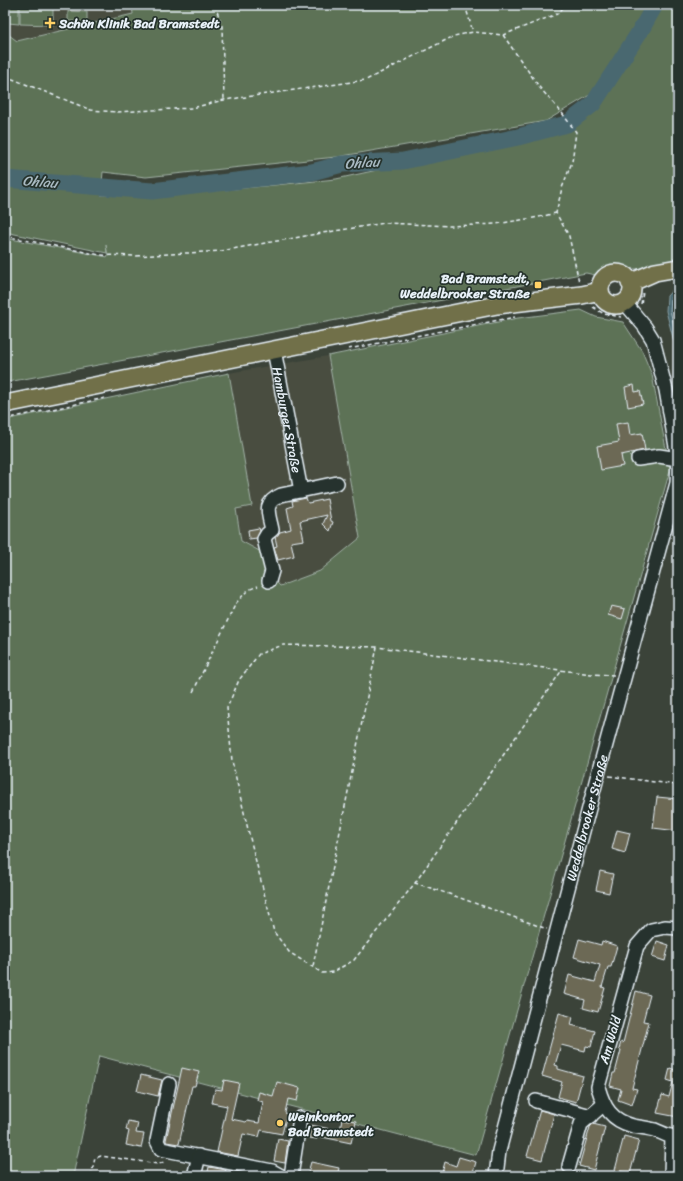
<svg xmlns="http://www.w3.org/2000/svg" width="683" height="1181" viewBox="0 0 683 1181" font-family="Sriracha,sans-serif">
  <rect width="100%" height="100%" fill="#3b4339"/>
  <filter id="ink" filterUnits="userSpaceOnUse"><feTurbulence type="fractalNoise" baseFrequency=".025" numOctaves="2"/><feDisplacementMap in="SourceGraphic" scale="8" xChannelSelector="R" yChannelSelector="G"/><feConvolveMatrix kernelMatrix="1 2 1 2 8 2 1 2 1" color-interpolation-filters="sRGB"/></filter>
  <g filter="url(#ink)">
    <path fill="#4a4e41" d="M5,5H132L134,14L17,42L5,32Z
      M328,356L360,538L320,571L280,586L268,573L263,553L241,541L236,509L251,506L229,373Z"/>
    <path fill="#5d7256" stroke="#a2b2a7" d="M132,5H653L641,26L593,93L546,121L336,157L146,177L103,172L101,195L153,197L336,179L543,134L598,106L646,31L660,5H678V260L636,269L615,267L595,275L586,273L8,382L5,361V238L108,257L106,245L107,253L5,232V32L17,41L133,14Z
      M9,6H19V24L8,23Z
      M20,7L53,8V25L20,24Z
      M68,11L87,12V22L68,21Z
      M581,310L596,317L623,322L642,351L652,375L670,470L476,1155L99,1056L73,1176H5V420L229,373L252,506L236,509L241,541L263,553L268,573L280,586L320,571L360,538L328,356L518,318Z"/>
    <path fill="#4a6870" stroke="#899fa6" d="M676,286H678V357L666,311L667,296Z"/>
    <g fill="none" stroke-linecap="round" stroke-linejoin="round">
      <path stroke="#a9bac2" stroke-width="1" d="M678,290L671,298L670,311L678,341"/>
      <path stroke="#4a6870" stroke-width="17" d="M5,179L152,191L312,172L342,164L403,161L518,137L567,124L593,104L642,28L655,5"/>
    </g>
    <path fill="#6c6955" stroke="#e8f1f8" d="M634,385L635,392L640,391L643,404L628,407L625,387Z
      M628,422L630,435L642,433L645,450L621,455L623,466L601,470L597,446L619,442L616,424Z
      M306,498L308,503L327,499L331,521L333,522L330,531L323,524L327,515L300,521L304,540L291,542L294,556L278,560L274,547L277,546L275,537L280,532L291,529L287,508L293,506L292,501Z
      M259,528L260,531L257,538L249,539L248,530Z
      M611,606L625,609L622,619L608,615Z
      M657,797L678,799V831L653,828Z
      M617,830L630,833L625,853L612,849Z
      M600,871L613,874L609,893L596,890Z
      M579,939L601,945L602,941L617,946L611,967H608L602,987L605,988L598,1012L583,1008L585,1000L564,994L569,975L595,982L600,965L574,957Z
      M657,941L669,945L665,961L652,957Z
      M636,991L650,995L643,1021L649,1022L632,1088L637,1089L632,1105L618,1100L621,1089L610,1086L613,1073H615L621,1050L619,1049L621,1042L623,1043Z
      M559,1013L573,1017L571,1025L595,1031L591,1047L586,1046L585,1051L561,1045L555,1065L558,1066V1069L583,1076L576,1102L558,1097L562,1082L542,1076Z
      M182,1068L199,1072L195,1086H192L179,1144L166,1142V1140Z
      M670,1068L678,1071V1117L657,1113L662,1095L669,1097L673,1082L667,1080Z
      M141,1075L162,1080L158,1096L137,1091Z
      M224,1080L239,1083L231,1119L246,1122L247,1121L259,1123L263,1102L257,1100L259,1092L273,1096L277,1082L300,1088L297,1101L288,1099L285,1113L287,1114L282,1134L261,1130L259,1137L243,1134L238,1156L217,1152L227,1106L212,1103L215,1089L222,1090Z
      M540,1110L554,1114L542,1160L527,1156Z
      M342,1119L356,1121L351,1143L317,1136V1139L309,1138L311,1125L340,1131Z
      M128,1121L138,1123L136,1133L144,1134L141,1148L126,1145L129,1131L126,1130Z
      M593,1124L605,1127L594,1170L579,1166L590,1127Z
      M624,1136L639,1140L630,1174L615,1170Z
      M278,1139L288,1141L285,1163L274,1161Z
      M459,1157L476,1162L472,1176H451L442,1173L445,1162L456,1166Z
      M311,1162L339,1168L337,1176H307Z
      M209,1167L226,1170L224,1176H207Z"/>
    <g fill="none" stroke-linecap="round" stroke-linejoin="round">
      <g stroke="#e8f1f8" stroke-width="16">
        <g id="minor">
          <path d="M625,303L645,327L653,340L666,390L678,458"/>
          <path id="s1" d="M274,350L301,491"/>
          <path d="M638,459L659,456L678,459"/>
          <path d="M269,581L272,571L264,539L267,534L272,530C269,514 262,503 281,495L337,483"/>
          <path d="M678,928L665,927L651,930L637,946L598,1087C604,1108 611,1120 633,1126C640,1127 648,1128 655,1130C663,1133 669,1138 678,1136"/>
          <path d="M169,1084L157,1141L161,1149L272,1171L281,1176"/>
          <path d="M536,1101L591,1116"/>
          <path d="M569,1166L581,1124L604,1104"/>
          <path d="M194,1176L199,1156"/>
          <path d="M291,1176L300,1118"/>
          <path id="s2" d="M496,1176L499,1151L598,774L677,483L678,460"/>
          <path d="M671,1176L672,1137"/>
        </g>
      </g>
      <g stroke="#e8f1f8" stroke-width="20">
        <path id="major" d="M600 289a16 16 0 1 1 32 0a16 16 0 1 1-32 0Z
          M630,283L655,272L678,268
          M5,404L497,305L582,295L600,291"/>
      </g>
      <path stroke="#e8f1f8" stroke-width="1.5" stroke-dasharray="4 3" stroke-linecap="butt" d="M10,5L54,7L56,5
        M75,5L95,6
        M215,5L222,26L224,100
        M465,5L473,32
        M503,35L540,88L562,113L576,132L572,162L562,188L556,213L569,236L579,282
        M5,76L91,110L116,112L192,108L224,100L366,80L454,36L473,32L503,35L557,14L566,5
        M5,236L100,255L136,256L221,251L322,233L385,223L451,226L496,224L539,217L556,213
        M641,304L643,292
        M593,307L604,314L621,317
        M348,349L515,317
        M5,419L105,398
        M377,647L283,645L259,654L239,680L227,708L232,761L250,838L274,932L289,952L322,973L333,972L354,960L415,883L452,895L547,929
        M193,692L236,603L248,590L258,586
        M609,776L678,785
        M415,883L562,670
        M313,966L377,647L591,674L614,675
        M91,1176L95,1158L101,1156L159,1164L164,1162"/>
      <use href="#minor" stroke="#26332d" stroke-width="13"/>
      <use href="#major" stroke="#716f4a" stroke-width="17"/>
    </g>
  </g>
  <g fill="#ffd166" stroke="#26332d" stroke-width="1.5">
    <path d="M48 17h4v4h4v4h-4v4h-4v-4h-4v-4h4z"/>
    <rect x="534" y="281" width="8" height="8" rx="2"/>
    <circle cx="280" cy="1123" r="4"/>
  </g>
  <g text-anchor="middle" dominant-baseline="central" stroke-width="3.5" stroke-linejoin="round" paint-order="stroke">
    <g font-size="13" font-weight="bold" fill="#e8f1f8" stroke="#26332d" text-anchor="start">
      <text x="59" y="23">Schön Klinik Bad Bramstedt</text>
      <text x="530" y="278" text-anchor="end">Bad Bramstedt,<tspan x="530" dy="15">Weddelbrooker Straße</tspan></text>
      <text x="288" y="1116">Weinkontor<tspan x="288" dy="15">Bad Bramstedt</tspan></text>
    </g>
    <g font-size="13" fill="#e8f1f8" stroke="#26332d">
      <text stroke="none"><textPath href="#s1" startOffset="71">Hamburger Straße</textPath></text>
      <text stroke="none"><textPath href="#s2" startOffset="370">Weddelbrooker Straße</textPath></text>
      <text transform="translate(610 1040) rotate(-74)">Am Wald</text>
    </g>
    <g font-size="14" font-style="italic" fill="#a9bac2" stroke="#26332d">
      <text transform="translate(362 163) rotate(-4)">Ohlau</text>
      <text transform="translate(40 182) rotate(4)">Ohlau</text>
    </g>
  </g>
  <rect width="683" height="1181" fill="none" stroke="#26332d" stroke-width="20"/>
  <rect x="10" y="10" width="663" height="1161" fill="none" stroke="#e8f1f8" stroke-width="1.5" filter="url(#ink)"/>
</svg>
